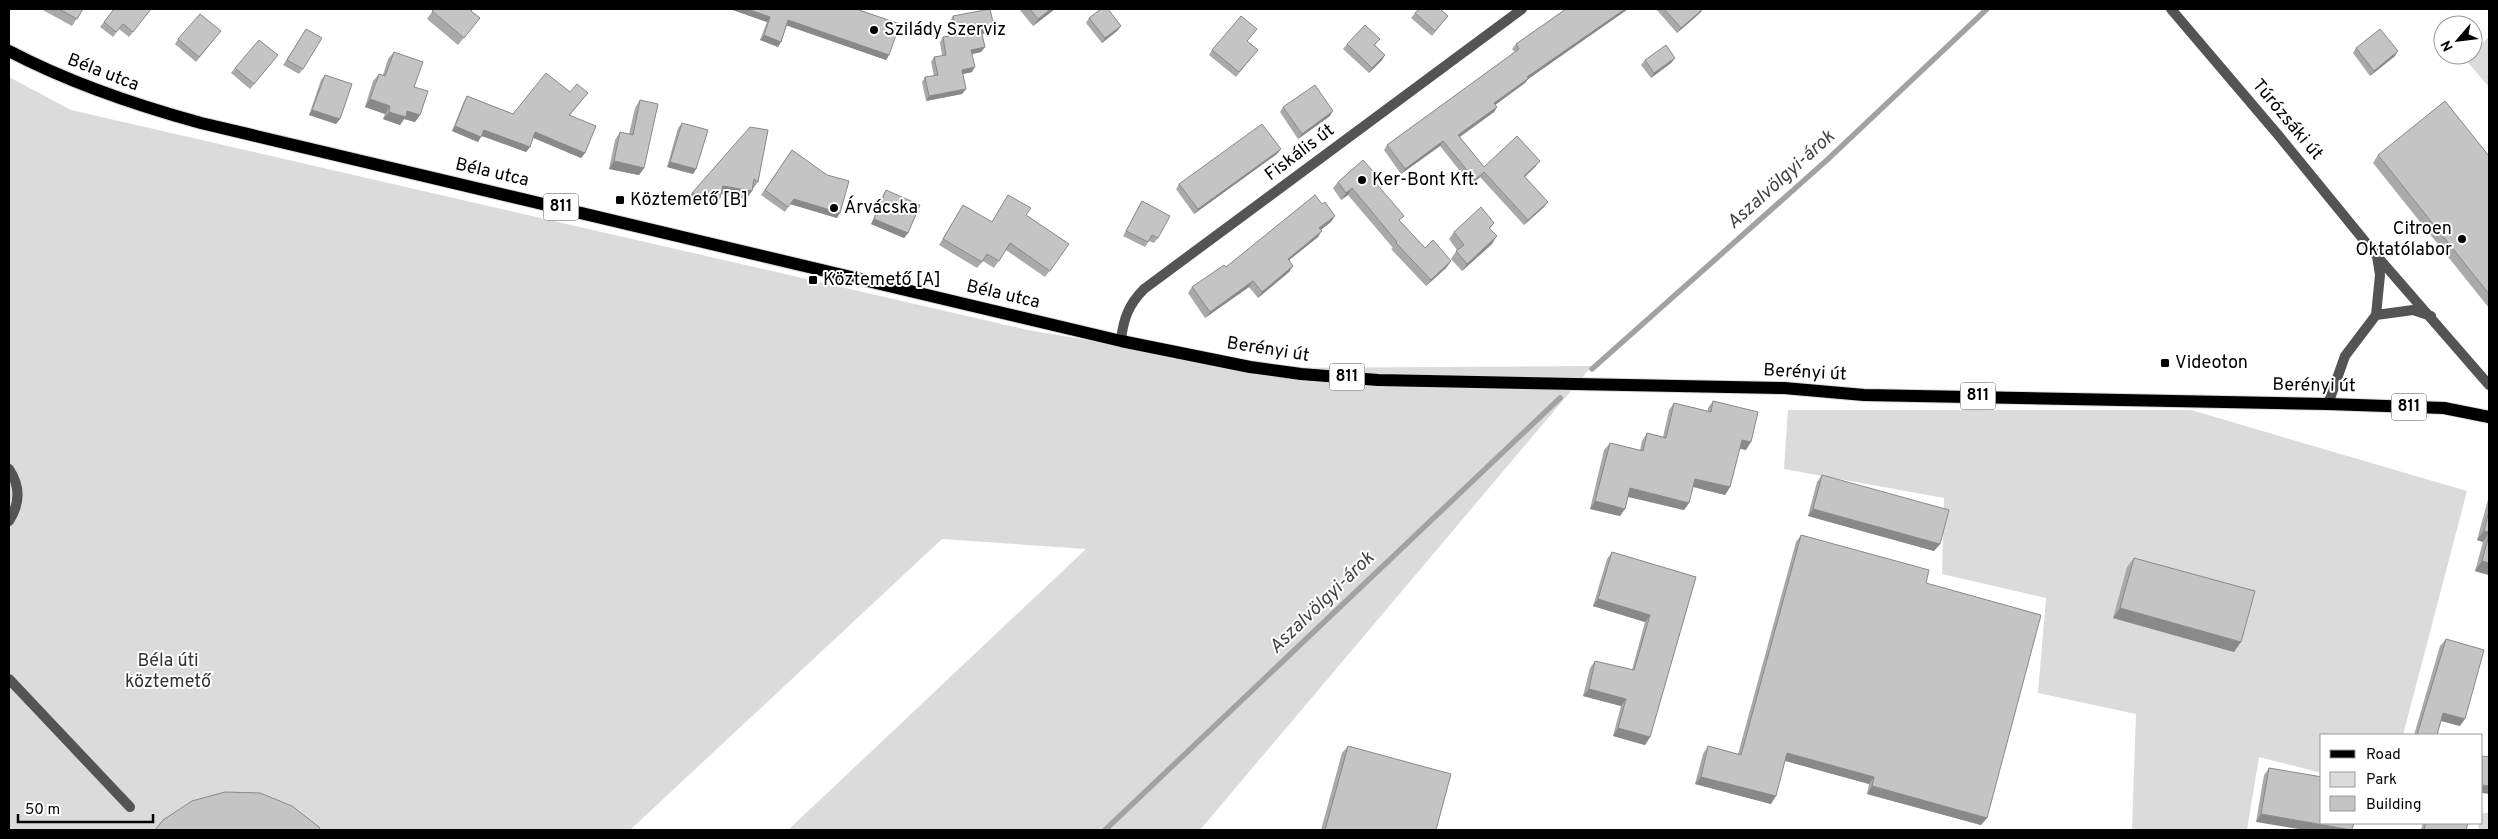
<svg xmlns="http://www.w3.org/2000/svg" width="2498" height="839" viewBox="0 0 2498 839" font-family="Overpass,sans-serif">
  <rect width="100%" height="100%" fill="#fff"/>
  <path fill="#dbdbdb" d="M2489,37V87L2464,58L2473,55V51Z
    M9,77L71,110L1028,330L1254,368L1592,366L1200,830H788L1086,549L942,539L630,830H9Z
    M1788,410H2191L2467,491L2403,735H2322V773L2259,757L2247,830H2132L2136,714L2038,693L2046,598L1942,574L1944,498L1784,469Z
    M2482,813H2489V830H2478L2479,823H2482Z"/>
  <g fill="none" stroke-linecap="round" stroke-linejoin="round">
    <path stroke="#a2a2a2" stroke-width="5.5" d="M1592,369L1827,160L1987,9
      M1105,830L1560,398"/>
    <g stroke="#dbdbdb" stroke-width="14">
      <path id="primary" d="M9,51C70,83 135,105 201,123L1121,341L1250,367L1301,374L1378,380L1784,388L1864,395L2328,404L2444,408L2489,417"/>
    </g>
    <path stroke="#545454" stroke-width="10" d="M2171,9L2279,136L2376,255L2489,385
      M2376,315L2413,310L2431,316
      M2328,404L2345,356L2376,315L2380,275L2377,256
      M9,469C21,487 20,504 9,521
      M9,679L130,807"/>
    <path stroke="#545454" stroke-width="10" d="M1121,341C1123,319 1129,304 1144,289L1522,9"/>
    <use href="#primary" stroke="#000" stroke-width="12"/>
  </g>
  <path fill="#a9a9a9" d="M41,9H83L72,26Z
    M114,9H151L129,37L119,29L113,37L100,27Z
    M434,9L472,12L480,18L458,45L427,19Z
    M730,9H856L889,55L886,60L787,25L781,42L778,47L760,40L767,22Z
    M1019,9H1055L1033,26Z
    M1566,9H1628L1529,78L1525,83L1495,105L1497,107L1494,112L1460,137L1484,167L1536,166L1525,177L1548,202L1544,207L1524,225L1480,177L1471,185L1440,146L1401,174L1384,150L1387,145L1515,52L1512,49L1516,44Z
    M1656,9H1703L1700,13L1677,33Z
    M1415,13L1448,16L1432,36L1411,18Z
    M953,16L994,27L990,32L982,34L985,47L981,52L972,54V72L963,74L966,89L962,94L926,101L922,82L925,77L934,76L931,62L934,57L942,56L940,42L943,37L953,35L950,21Z
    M1089,18L1121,26L1117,31L1102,43L1086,23Z
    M306,29L303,69L299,74L283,65Z
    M1257,29L1247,41L1254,55L1236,77L1209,55L1212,50Z
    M221,31L196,62L175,44L178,39Z
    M1380,39L1375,45L1385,55L1382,60L1369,73L1343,49L1347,44Z
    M2356,48L2395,56L2370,76L2353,53Z
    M394,52L414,87L420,115L415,122L404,119L400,125L383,119L385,114L365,107L373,81L379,74L383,75L388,59Z
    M278,55L250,89L231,73L235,68Z
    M1675,58L1671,63L1651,78L1641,65L1645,60Z
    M325,75L340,119L336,124L309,115L321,80Z
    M570,92L584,98L570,115L585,153L581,158L533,138L530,147L526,152L481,136L478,142L452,131L464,101L467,96L513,114Z
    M640,100L644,168L639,175L609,169L615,140L620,132L629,134L635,108Z
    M1283,107L1330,116L1298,139L1280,112Z
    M682,123L696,169L693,174L667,167L678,128Z
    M768,130L758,182L753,189H752V191L746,199L721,194L715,206L687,200Z
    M792,150L827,175L837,218L790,204L785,212L761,195Z
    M1277,154L1194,214L1176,189L1179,184Z
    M2378,155L2489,156V308L2373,163Z
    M1379,178L1376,183L1400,221L1425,248L1451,261L1446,268L1426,286L1391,249L1393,248L1348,195L1341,200L1333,188L1338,182Z
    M886,190L908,233L904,238L871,224L883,195Z
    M1008,195L1026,215L1069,244L1045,277L1006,250L994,268L983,261L977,268L939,245L963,205L992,222Z
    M1142,201L1158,238L1154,243L1149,241L1145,247L1123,236L1139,206Z
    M1331,222L1321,230L1318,237L1289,260L1293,266L1289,272L1258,298L1249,287L1205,318L1188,293L1192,287L1226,267Z
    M1494,223L1490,229L1492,244L1462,271L1451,259L1457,250L1449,239L1454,232Z
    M1713,401L1746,450L1740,448L1730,487L1725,495L1693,487L1689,503L1684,510L1628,497L1620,516L1590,509L1604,450L1610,443L1640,450L1642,441L1647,433L1663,437L1669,410L1674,403L1708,411V408Z
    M1822,475L1940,544L1934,551L1808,516L1817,482Z
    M2489,496V575L2475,571L2483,542L2477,540Z
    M1801,535L1926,583L1987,818L1981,825L1867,794L1869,784L1785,761L1771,804L1695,784L1703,754L1708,746L1738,754L1796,542Z
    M1612,552L1696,577L1650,737L1645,745L1613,736L1621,706L1583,696L1590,668L1595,661L1632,670L1645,622L1593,606L1607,559Z
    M2134,558L2234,652L2113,618L2127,567Z
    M2446,639L2460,726L2441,721L2437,735H2414L2440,646Z
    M1348,746L1436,830H1321L1342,753Z
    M2269,768L2322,777L2256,822L2264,775Z
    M2423,823H2468L2466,830H2421Z"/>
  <path fill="#898989" d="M730,9H747L770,17L767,22Z
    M1051,9H1055L1033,26L1038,19Z
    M1625,9H1628L1524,82L1527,77Z
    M1703,9L1700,13L1677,33L1681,28Z
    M788,20L889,55L886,60L785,25Z
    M1121,26L1117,31L1102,43L1105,38Z
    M994,27L990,32L978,35L981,30Z
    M764,35L781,42L778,47L760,40Z
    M985,47L981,52L968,55L971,50Z
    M2398,51L2395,56L2370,76L2374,71Z
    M1385,55L1382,60L1369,73L1372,68Z
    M1675,58L1671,63L1651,78L1654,73Z
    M975,67L972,72L959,75L962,70Z
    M1529,78L1525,83L1491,108L1494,103Z
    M966,89L962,94L926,101L929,96Z
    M370,99L390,106L385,114L365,107Z
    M1497,107L1494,112L1455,140L1458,135Z
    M312,110L340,119L336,124L309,115Z
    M407,111L420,115L415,122L404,119L400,125L383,119L389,112Z
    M1333,111L1330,116L1298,139L1302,134Z
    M455,126L481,137L478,142L452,131Z
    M484,130L530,147L526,152L480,135Z
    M535,132L585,153L581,158L532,137Z
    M1443,141L1440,146L1401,174L1405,169Z
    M1281,149L1277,154L1194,214L1198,209Z
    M614,161L644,168L639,175L609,169Z
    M1540,161L1536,166L1520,181L1524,176Z
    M670,162L696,169L693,174L667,167Z
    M1484,172L1480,177L1471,185L1475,180Z
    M723,186L752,191L746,199L717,193Z
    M1352,188L1348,195L1341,200L1346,193Z
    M692,193L720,198L715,206L687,200Z
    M794,199L840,213L837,218L790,204Z
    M1548,202L1544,207L1524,225L1528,220Z
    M1335,216L1331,222L1315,234L1319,228Z
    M874,219L908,233L904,238L871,224Z
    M1322,231L1318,237L1283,265L1288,259Z
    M1497,236L1492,244L1462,271L1467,264Z
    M1451,261L1446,268L1426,286L1431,280Z
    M1293,266L1289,272L1258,298L1262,292Z
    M1253,281L1249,287L1205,318L1210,312Z
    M1742,440L1751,442L1746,450L1736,448Z
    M1695,479L1730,487L1725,495L1690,486Z
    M1630,488L1689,503L1684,510L1625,496Z
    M1595,501L1625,509L1620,516L1590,509Z
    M1813,509L1940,544L1934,551L1808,516Z
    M2484,531L2489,532V533L2483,542L2477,540Z
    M2482,561L2489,563V575L2475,571Z
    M1598,599L1650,615L1645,622L1593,606Z
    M2120,608L2241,642L2234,652L2113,618Z
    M1589,689L1626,699L1621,706L1583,696Z
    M2443,713L2465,719L2460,726L2438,720Z
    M1618,728L1650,737L1645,745L1613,736Z
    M1787,753L1874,777L1869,784L1782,760Z
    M1701,777L1776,796L1771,804L1695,784Z
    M2482,785L2489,786V794L2482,793Z
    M1872,786L1987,818L1981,825L1867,794Z
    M2261,814L2352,830H2305L2256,822Z"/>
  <path fill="#c4c4c4" stroke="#898989" d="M59,9H83L77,19Z
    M114,9H151L133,32L123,24L116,32L104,22Z
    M434,9H473L471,11L480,18L464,38L432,11Z
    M747,9H856L900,24L889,55L788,20L781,42L764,35L770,17Z
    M990,9L994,27L981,30L985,47L971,50L975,67L962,70L966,89L929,96L925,77L938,75L934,57L946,55L943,37L957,35L953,16Z
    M1030,9H1051L1038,19Z
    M1101,9H1108L1121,26L1105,38L1089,18Z
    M1419,9H1440L1448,16L1435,31L1415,13Z
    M1566,9H1625L1527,77L1529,78L1494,103L1497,107L1458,135L1484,167L1517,136L1540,161L1524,176L1548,202L1528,220L1484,172L1475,180L1443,141L1405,169L1387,145L1519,49L1516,44Z
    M1664,9H1703L1681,28Z
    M200,14L221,31L199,57L178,39Z
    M1241,16L1257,29L1247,41L1258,50L1239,72L1212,50Z
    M1365,25L1380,39L1374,45L1385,55L1372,68L1347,44Z
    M306,29L322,38L303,69L287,60Z
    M2380,29L2398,51L2374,71L2356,48Z
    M259,40L278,55L254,84L235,68Z
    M1666,45L1675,58L1654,73L1645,60Z
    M394,52L423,62L414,87L428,91L420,115L407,111L406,117L389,112L390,106L370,99L379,74L385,76Z
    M546,73L570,92L577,84L588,93L569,115L596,126L585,153L535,132L530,147L484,130L481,137L455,126L467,96L513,114Z
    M325,75L352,84L340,119L312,110Z
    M1315,85L1333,111L1302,134L1283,107Z
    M640,100L658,104L644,168L614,161L620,132L633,135Z
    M2445,101L2489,156V294L2378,155Z
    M682,123L708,130L696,169L670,162Z
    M1262,124L1281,149L1198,209L1179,184Z
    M750,127L768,130L758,182L754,179L752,191L723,186L720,198L692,193Z
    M792,150L827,175L849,181L840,213L794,199L788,207L765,190Z
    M1363,160L1379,178L1375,182L1404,216L1399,220L1425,248L1433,240L1451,261L1431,280L1396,243L1397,242L1352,188L1346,193L1338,182Z
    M886,190L920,205L908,233L874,219Z
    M1008,195L1031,208L1026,215L1069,244L1050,271L1010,243L999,261L987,254L982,262L943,239L963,205L992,222Z
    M1315,195L1322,204L1325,202L1335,216L1319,228L1322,231L1288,259L1293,266L1262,292L1253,281L1210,312L1192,287L1224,265L1226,267Z
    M1142,201L1170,216L1158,238L1152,235L1148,242L1126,231Z
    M1481,207L1494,223L1489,228L1497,236L1467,264L1456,251L1464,245L1454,232Z
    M1713,401L1758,412L1751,442L1742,440L1730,487L1695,479L1689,503L1630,488L1625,509L1595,501L1610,443L1643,451L1647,433L1666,438L1674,403L1711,412Z
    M1822,475L1949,510L1940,544L1813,509Z
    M2489,511V532L2484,531Z
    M1801,535L1929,570L1926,583L2041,615L1987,818L1872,786L1874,777L1787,753L1776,796L1701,777L1708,746L1741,755Z
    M2489,535V563L2482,561Z
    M1612,552L1696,577L1650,737L1618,728L1626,699L1589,689L1595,661L1634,670L1650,615L1598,599Z
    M2134,558L2255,591L2241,642L2120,608Z
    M2446,639L2484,650L2465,719L2443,713L2437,735H2417Z
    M1348,746L1451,774L1436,830H1325Z
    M2482,756L2489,757V786L2482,785Z
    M2269,768L2322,777V823H2354L2352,830L2261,814Z
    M225,792L260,793L292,806L319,827L320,830H155L163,820L192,801Z
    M2426,823H2468L2466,830H2424Z"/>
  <g fill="#000" stroke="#fff" stroke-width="2">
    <circle cx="874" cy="30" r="5"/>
    <circle cx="1362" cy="180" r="5"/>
    <rect x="615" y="195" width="10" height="10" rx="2.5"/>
    <circle cx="834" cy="208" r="5"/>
    <circle cx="2462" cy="239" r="5"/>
    <rect x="808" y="275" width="10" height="10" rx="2.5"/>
    <rect x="2160" y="358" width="10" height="10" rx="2.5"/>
  </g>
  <g text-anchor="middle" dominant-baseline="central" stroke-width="4" stroke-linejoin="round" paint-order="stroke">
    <g fill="#fff" stroke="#4c4c4c" stroke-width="1">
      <rect x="543.5" y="193.5" width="35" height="27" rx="4"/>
      <rect x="1329.5" y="363.5" width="35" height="27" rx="4"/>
      <rect x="1960.5" y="382.5" width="35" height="27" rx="4"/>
      <rect x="2391.5" y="393.5" width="35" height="27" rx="4"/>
    </g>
    <g font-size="16" font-weight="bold" fill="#000">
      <text x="561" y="207">811</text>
      <text x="1347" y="377">811</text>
      <text x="1978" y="396">811</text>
      <text x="2409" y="407">811</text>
    </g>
    <g font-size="18" fill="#000" stroke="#fff" text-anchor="start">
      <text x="884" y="30">Szilády Szerviz</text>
      <text x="1372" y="180">Ker-Bont Kft.</text>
      <text x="630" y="200">Köztemető [B]</text>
      <text x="844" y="208">Árvácska</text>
      <text x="2452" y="229" text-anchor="end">Citroen<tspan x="2452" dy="21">Oktatólabor</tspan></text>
      <text x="823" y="280">Köztemető [A]</text>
      <text x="2175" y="363">Videoton</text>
    </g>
    <g font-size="18" fill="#000" stroke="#fff">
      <text transform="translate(103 73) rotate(21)">Béla utca</text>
      <text transform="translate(2287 120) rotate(50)">Túrózsáki út</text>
      <text transform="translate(1300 153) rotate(-37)">Fiskális út</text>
      <text transform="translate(492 173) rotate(13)">Béla utca</text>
      <text transform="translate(1003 295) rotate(13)">Béla utca</text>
      <text transform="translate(1268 350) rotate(9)">Berényi út</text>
      <text transform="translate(1805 373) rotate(3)">Berényi út</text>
      <text transform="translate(2314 386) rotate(1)">Berényi út</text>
    </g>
    <g font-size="18" fill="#323232" stroke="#fff">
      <text x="168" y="661">Béla úti<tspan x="168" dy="21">köztemető</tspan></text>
    </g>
    <g font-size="19" font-style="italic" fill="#434343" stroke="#fff">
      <text transform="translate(1781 180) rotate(-42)">Aszalvölgyi-árok</text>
      <text transform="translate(1322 603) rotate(-44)">Aszalvölgyi-árok</text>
    </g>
  </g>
  <rect width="2498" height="839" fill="none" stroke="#000000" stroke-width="20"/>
  <rect x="2320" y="734" width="162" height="90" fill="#ffffff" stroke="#999999"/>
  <rect x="2330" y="750" width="25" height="8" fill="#000000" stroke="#999999"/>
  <text x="2366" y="759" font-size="15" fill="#000000">Road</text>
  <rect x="2330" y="772" width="25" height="15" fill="#dbdbdb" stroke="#999999"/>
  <text x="2366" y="784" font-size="15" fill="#000000">Park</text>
  <rect x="2330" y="796" width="25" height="15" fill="#c4c4c4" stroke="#999999"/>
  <text x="2366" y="809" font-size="15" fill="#000000">Building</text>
  <g transform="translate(2458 40) rotate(242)"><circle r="24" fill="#ffffff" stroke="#999999"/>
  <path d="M0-4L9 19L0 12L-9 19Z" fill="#000000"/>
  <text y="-8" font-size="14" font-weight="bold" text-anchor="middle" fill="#000000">N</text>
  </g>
  <path d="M18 814v8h135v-8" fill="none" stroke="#000000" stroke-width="2.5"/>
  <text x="25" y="814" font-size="15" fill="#000000" stroke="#ffffff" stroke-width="4" paint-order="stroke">50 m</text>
</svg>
